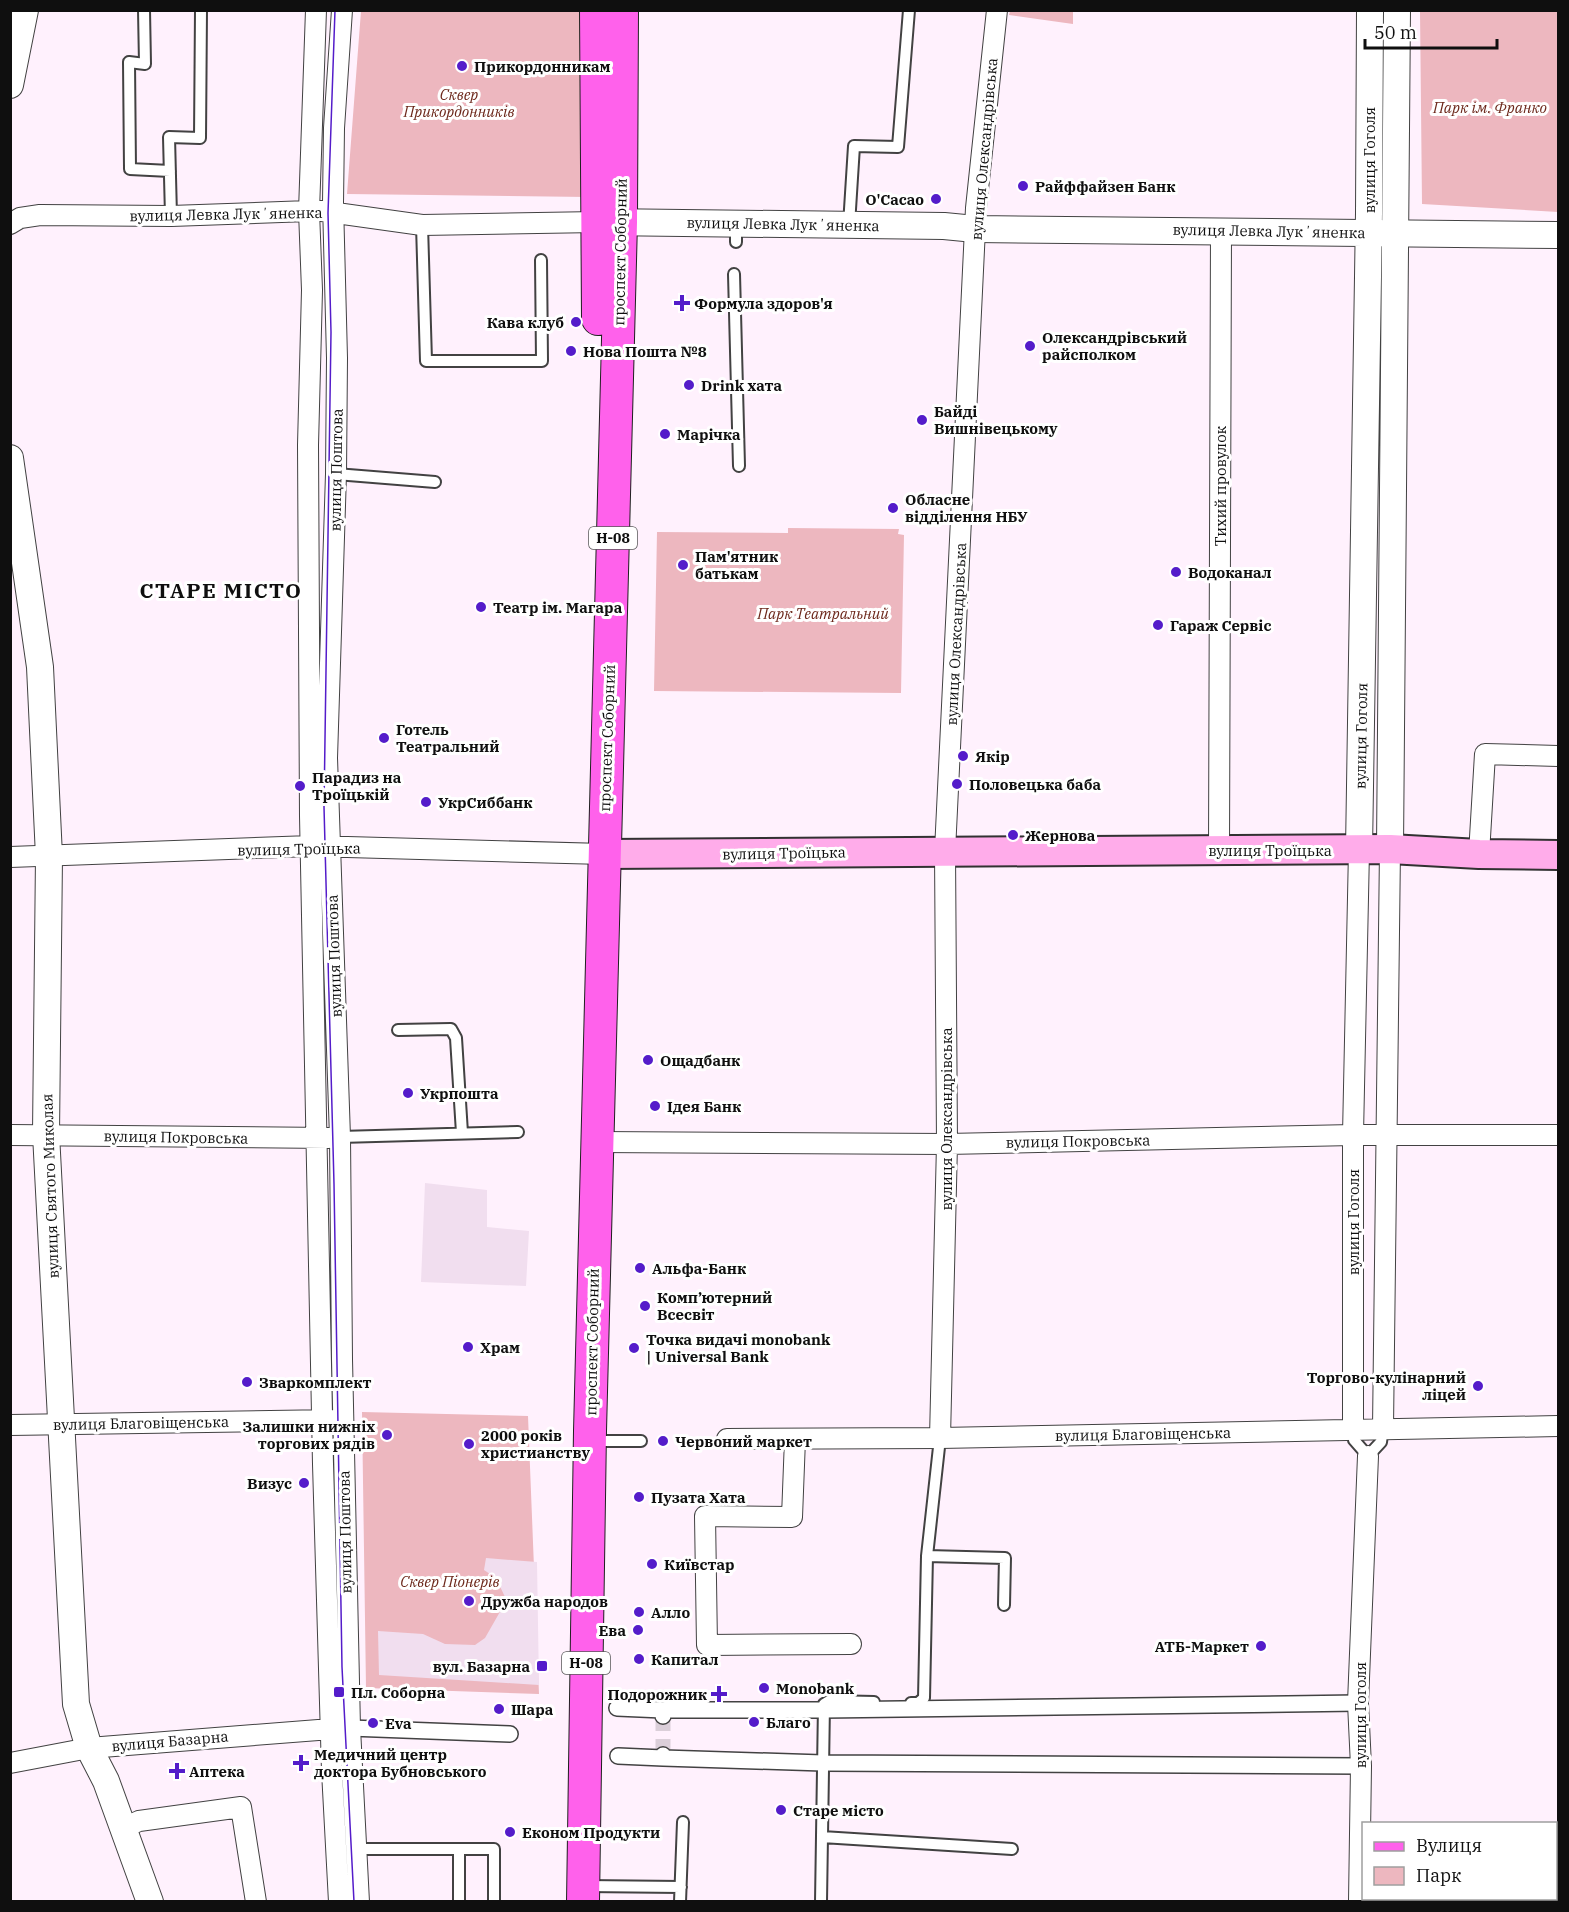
<svg xmlns="http://www.w3.org/2000/svg" width="1569" height="1912" viewBox="0 0 1569 1912" font-family="'IBM Plex Serif',serif">
  <rect width="100%" height="100%" fill="#fff1fd"/>
  <path fill="#edb7bf" d="M361,11H583L588,197L347,194Z
    M1010,11H1073V24L1009,15Z
    M1420,11H1558V212L1422,204Z
    M788,528L899,529L898,534L904,535L901,693L654,691L657,532L788,533Z
    M362,1412L528,1416L539,1694L366,1688Z"/>
  <path fill="#f1deef" d="M425,1183L487,1190V1227L529,1231L526,1286L421,1282Z
    M486,1558L537,1562L539,1685L379,1675L378,1631L423,1634L445,1644L475,1645L485,1638L501,1610L505,1597L496,1578L484,1570Z"/>
  <g fill="none" stroke-linecap="round" stroke-linejoin="round">
    <path stroke="#dbcfd9" stroke-width="15" stroke-dasharray="15 8" stroke-linecap="butt" d="M663,1716V1755"/>
    <g stroke="#424242" stroke-width="14">
      <path id="service" d="M144,10L145,64L129,62L130,169L170,171
        M171,216L169,137L200,138L201,10
        M422,225L426,361H542L541,260
        M849,225L854,146L898,147L909,10
        M736,242V225
        M734,274L739,466
        M336,474L435,482
        M398,1030L451,1029L456,1038L462,1133
        M340,1137L518,1132
        M1353,1429L1354,1440L1368,1456L1381,1442L1383,1428
        M593,1441H641
        M927,1556L1005,1558L1004,1605
        M911,1703H918L924,1698L927,1556L940,1438
        M822,1837L1012,1849
        M356,1849H494V1902
        M585,1886L681,1887
        M459,1902V1849
        M680,1902L683,1822
        M821,1902L824,1704L829,1701L874,1702"/>
    </g>
    <g stroke="#424242" stroke-width="18">
      <path id="pedestrian" d="M617,1708L663,1710
        M663,1716V1710H824L1358,1703
        M350,1728L510,1734
        M663,1755V1758L823,1763L1361,1766
        M618,1756L663,1758"/>
    </g>
    <g stroke="#424242" stroke-width="22">
      <path id="minor" d="M316,10L309,211L312,290L308,445L310,816L323,1464L332,1771L339,1902
        M342,10L334,128L333,203L337,358L336,474L327,758L340,1137L342,1359L350,1728L359,1902
        M10,224L20,218L40,215L171,216L309,211H322L422,225L597,222
        M1219,850L1221,231
        M1479,854L1485,754L1558,756
        M10,857L311,846L604,854
        M10,1135L329,1138
        M597,1142L947,1144L1353,1135H1558
        M10,1425L335,1420
        M1383,1428L1390,849
        M1353,1429V1135L1359,850
        M940,1438L947,1144L945,851L976,208L997,10
        M727,1439L940,1438L1558,1426
        M795,1439L792,1517L705,1516L707,1645L851,1644
        M10,1763L89,1748L344,1728
        M123,1828L139,1821L241,1807L256,1902
        M1359,1902L1361,1766L1358,1703L1368,1456"/>
    </g>
    <g stroke="#424242" stroke-width="28">
      <path id="tertiary" d="M10,85L25,10
        M602,222L944,226L975,229L1558,235
        M10,458L40,667L49,856L46,1134L76,1704L89,1748L106,1781L150,1902
        M1390,849L1397,10
        M1359,850L1369,213L1370,10"/>
    </g>
    <g stroke="#313131" stroke-width="32">
      <path id="secondary" d="M604,854L1390,849L1479,854L1558,855"/>
    </g>
    <g stroke="#202020" stroke-width="34">
      <path id="primary" d="M596,10L598,319
        M583,1902L590,1431L621,222L622,10"/>
    </g>
    <use href="#service" stroke="#fff" stroke-width="10"/>
    <use href="#pedestrian" stroke="#fff" stroke-width="15"/>
    <use href="#minor" stroke="#fff" stroke-width="20"/>
    <use href="#tertiary" stroke="#fff" stroke-width="26"/>
    <use href="#secondary" stroke="#ffacea" stroke-width="28"/>
    <use href="#primary" stroke="#ff61eb" stroke-width="32"/>
    <path stroke="#541cca" stroke-width="1.5" d="M335,10L328,213L331,332L324,807L334,1184L342,1667L354,1902"/>
  </g>
  <g fill="#541cca" stroke="#fff" stroke-width="2">
    <circle cx="462" cy="66" r="6"/>
    <circle cx="1023" cy="186" r="6"/>
    <circle cx="936" cy="199" r="6"/>
    <path d="M679 294h6v6h6v6h-6v6h-6v-6h-6v-6h6z"/>
    <circle cx="576" cy="322" r="6"/>
    <circle cx="1030" cy="346" r="6"/>
    <circle cx="571" cy="351" r="6"/>
    <circle cx="689" cy="385" r="6"/>
    <circle cx="922" cy="420" r="6"/>
    <circle cx="665" cy="434" r="6"/>
    <circle cx="893" cy="508" r="6"/>
    <circle cx="683" cy="565" r="6"/>
    <circle cx="1176" cy="572" r="6"/>
    <circle cx="481" cy="607" r="6"/>
    <circle cx="1158" cy="625" r="6"/>
    <circle cx="384" cy="738" r="6"/>
    <circle cx="963" cy="756" r="6"/>
    <circle cx="957" cy="784" r="6"/>
    <circle cx="300" cy="786" r="6"/>
    <circle cx="426" cy="802" r="6"/>
    <circle cx="1013" cy="835" r="6"/>
    <circle cx="648" cy="1060" r="6"/>
    <circle cx="408" cy="1093" r="6"/>
    <circle cx="655" cy="1106" r="6"/>
    <circle cx="640" cy="1268" r="6"/>
    <circle cx="645" cy="1306" r="6"/>
    <circle cx="468" cy="1347" r="6"/>
    <circle cx="634" cy="1348" r="6"/>
    <circle cx="247" cy="1382" r="6"/>
    <circle cx="1478" cy="1386" r="6"/>
    <circle cx="387" cy="1435" r="6"/>
    <circle cx="663" cy="1441" r="6"/>
    <circle cx="469" cy="1444" r="6"/>
    <circle cx="304" cy="1483" r="6"/>
    <circle cx="639" cy="1497" r="6"/>
    <circle cx="652" cy="1564" r="6"/>
    <circle cx="469" cy="1601" r="6"/>
    <circle cx="639" cy="1612" r="6"/>
    <circle cx="638" cy="1630" r="6"/>
    <circle cx="1261" cy="1646" r="6"/>
    <circle cx="639" cy="1659" r="6"/>
    <rect x="536" y="1660" width="12" height="12" rx="3"/>
    <circle cx="764" cy="1688" r="6"/>
    <rect x="333" y="1686" width="12" height="12" rx="3"/>
    <path d="M716 1685h6v6h6v6h-6v6h-6v-6h-6v-6h6z"/>
    <circle cx="499" cy="1709" r="6"/>
    <circle cx="754" cy="1722" r="6"/>
    <circle cx="373" cy="1723" r="6"/>
    <path d="M298 1754h6v6h6v6h-6v6h-6v-6h-6v-6h6z"/>
    <path d="M174 1762h6v6h6v6h-6v6h-6v-6h-6v-6h6z"/>
    <circle cx="781" cy="1810" r="6"/>
    <circle cx="510" cy="1832" r="6"/>
  </g>
  <g text-anchor="middle" dominant-baseline="central" stroke-width="6" stroke-linejoin="round" paint-order="stroke">
    <g fill="#fff" stroke="#575757" stroke-width="1.5">
      <rect x="589" y="527" width="48" height="22" rx="4.5"/>
      <rect x="562" y="1652" width="48" height="22" rx="4.5"/>
    </g>
    <g font-size="14" font-weight="bold" fill="#0f0f0f">
      <text x="613" y="538">Н-08</text>
      <text x="586" y="1663">Н-08</text>
    </g>
    <g font-size="15" font-weight="bold" fill="#0f0f0f" stroke="#fff" text-anchor="start">
      <text x="474" y="66">Прикордонникам</text>
      <text x="1035" y="186">Райффайзен Банк</text>
      <text x="924" y="199" text-anchor="end">O'Cacao</text>
      <text x="694" y="303">Формула здоров'я</text>
      <text x="564" y="322" text-anchor="end">Кава клуб</text>
      <text x="1042" y="337">Олександрівський<tspan x="1042" dy="17">райсполком</tspan></text>
      <text x="583" y="351">Нова Пошта №8</text>
      <text x="701" y="385">Drink хата</text>
      <text x="934" y="411">Байді<tspan x="934" dy="17">Вишнівецькому</tspan></text>
      <text x="677" y="434">Марічка</text>
      <text x="905" y="499">Обласне<tspan x="905" dy="17">відділення НБУ</tspan></text>
      <text x="695" y="556">Пам'ятник<tspan x="695" dy="17">батькам</tspan></text>
      <text x="1188" y="572">Водоканал</text>
      <text x="493" y="607">Театр ім. Магара</text>
      <text x="1170" y="625">Гараж Сервіс</text>
      <text x="396" y="729">Готель<tspan x="396" dy="17">Театральний</tspan></text>
      <text x="975" y="756">Якір</text>
      <text x="312" y="777">Парадиз на<tspan x="312" dy="17">Троїцькій</tspan></text>
      <text x="969" y="784">Половецька баба</text>
      <text x="438" y="802">УкрСиббанк</text>
      <text x="1025" y="835">Жернова</text>
      <text x="660" y="1060">Ощадбанк</text>
      <text x="420" y="1093">Укрпошта</text>
      <text x="667" y="1106">Ідея Банк</text>
      <text x="652" y="1268">Альфа-Банк</text>
      <text x="657" y="1297">Комп’ютерний<tspan x="657" dy="17">Всесвіт</tspan></text>
      <text x="646" y="1339">Точка видачі monobank<tspan x="646" dy="17">| Universal Bank</tspan></text>
      <text x="480" y="1347">Храм</text>
      <text x="1466" y="1377" text-anchor="end">Торгово-кулінарний<tspan x="1466" dy="17">ліцей</tspan></text>
      <text x="259" y="1382">Зваркомплект</text>
      <text x="375" y="1426" text-anchor="end">Залишки нижніх<tspan x="375" dy="17">торгових рядів</tspan></text>
      <text x="481" y="1435">2000 років<tspan x="481" dy="17">христианству</tspan></text>
      <text x="675" y="1441">Червоний маркет</text>
      <text x="292" y="1483" text-anchor="end">Визус</text>
      <text x="651" y="1497">Пузата Хата</text>
      <text x="664" y="1564">Київстар</text>
      <text x="481" y="1601">Дружба народов</text>
      <text x="651" y="1612">Алло</text>
      <text x="626" y="1630" text-anchor="end">Ева</text>
      <text x="1249" y="1646" text-anchor="end">АТБ-Маркет</text>
      <text x="651" y="1659">Капитал</text>
      <text x="530" y="1666" text-anchor="end">вул. Базарна</text>
      <text x="776" y="1688">Monobank</text>
      <text x="351" y="1692">Пл. Соборна</text>
      <text x="707" y="1694" text-anchor="end">Подорожник</text>
      <text x="511" y="1709">Шара</text>
      <text x="766" y="1722">Благо</text>
      <text x="385" y="1723">Eva</text>
      <text x="314" y="1754">Медичний центр<tspan x="314" dy="17">доктора Бубновського</tspan></text>
      <text x="189" y="1771">Аптека</text>
      <text x="793" y="1810">Старе мiсто</text>
      <text x="522" y="1832">Економ Продукти</text>
    </g>
    <g font-size="15" font-style="italic" fill="#6c271a" stroke="#fff">
      <text x="459" y="94">Сквер<tspan x="459" dy="17">Прикордонників</tspan></text>
      <text x="1490" y="107">Парк ім. Франко</text>
      <text x="823" y="613">Парк Театральний</text>
      <text x="450" y="1581">Сквер Піонерів</text>
    </g>
    <g font-size="15" fill="#0f0f0f" stroke="#fff">
      <text transform="translate(984 149) rotate(-85)">вулиця Олександрівська</text>
      <text transform="translate(1369 160) rotate(-90)">вулиця Гоголя</text>
      <text transform="translate(226 214) rotate(-1)">вулиця Левка Лукʼяненка</text>
      <text transform="translate(783 224) rotate(1)">вулиця Левка Лукʼяненка</text>
      <text transform="translate(1269 231) rotate(1)">вулиця Левка Лукʼяненка</text>
      <text transform="translate(620 252) rotate(-89)">проспект Соборний</text>
      <text transform="translate(336 470) rotate(-89)">вулиця Поштова</text>
      <text transform="translate(1220 486) rotate(-90)">Тихий провулок</text>
      <text transform="translate(956 634) rotate(-87)">вулиця Олександрівська</text>
      <text transform="translate(1361 736) rotate(-89)">вулиця Гоголя</text>
      <text transform="translate(607 738) rotate(-88)">проспект Соборний</text>
      <text transform="translate(299 849) rotate(-1)">вулиця Троїцька</text>
      <text x="1270" y="850">вулиця Троїцька</text>
      <text transform="translate(784 853) rotate(-1)">вулиця Троїцька</text>
      <text transform="translate(334 956) rotate(-92)">вулиця Поштова</text>
      <text transform="translate(946 1119) rotate(-90)">вулиця Олександрівська</text>
      <text transform="translate(176 1137) rotate(1)">вулиця Покровська</text>
      <text transform="translate(1078 1141) rotate(-1)">вулиця Покровська</text>
      <text transform="translate(50 1186) rotate(-92)">вулиця Святого Миколая</text>
      <text transform="translate(1353 1222) rotate(-90)">вулиця Гоголя</text>
      <text transform="translate(592 1342) rotate(-89)">проспект Соборний</text>
      <text transform="translate(141 1423) rotate(-1)">вулиця Благовіщенська</text>
      <text transform="translate(1143 1434) rotate(-1)">вулиця Благовіщенська</text>
      <text transform="translate(345 1532) rotate(-91)">вулиця Поштова</text>
      <text transform="translate(1360 1715) rotate(-90)">вулиця Гоголя</text>
      <text transform="translate(170 1741) rotate(-5)">вулиця Базарна</text>
    </g>
    <g font-size="21" font-weight="bold" letter-spacing="1.5" fill="#0f0f0f" stroke="#fff">
      <text x="221" y="590">СТАРЕ МІСТО</text>
    </g>
  </g>
  <rect width="1569" height="1912" fill="none" stroke="#0f0f0f" stroke-width="24"/>
  <rect x="1362" y="1822" width="195" height="78" fill="#ffffff" stroke="#9f9f9f" stroke-width="1.5"/>
  <rect x="1374" y="1842" width="30" height="9" fill="#ff61eb" stroke="#9f9f9f" stroke-width="1.5"/>
  <text x="1416" y="1852" font-size="18" fill="#0f0f0f">Вулиця</text>
  <rect x="1374" y="1867" width="30" height="18" fill="#edb7bf" stroke="#9f9f9f" stroke-width="1.5"/>
  <text x="1416" y="1882" font-size="18" fill="#0f0f0f">Парк</text>
  <path d="M1365 39v9h132v-9" fill="none" stroke="#0f0f0f" stroke-width="3"/>
  <text x="1374" y="39" font-size="18" fill="#0f0f0f" stroke="#ffffff" stroke-width="4.5" paint-order="stroke">50 m</text>
</svg>
